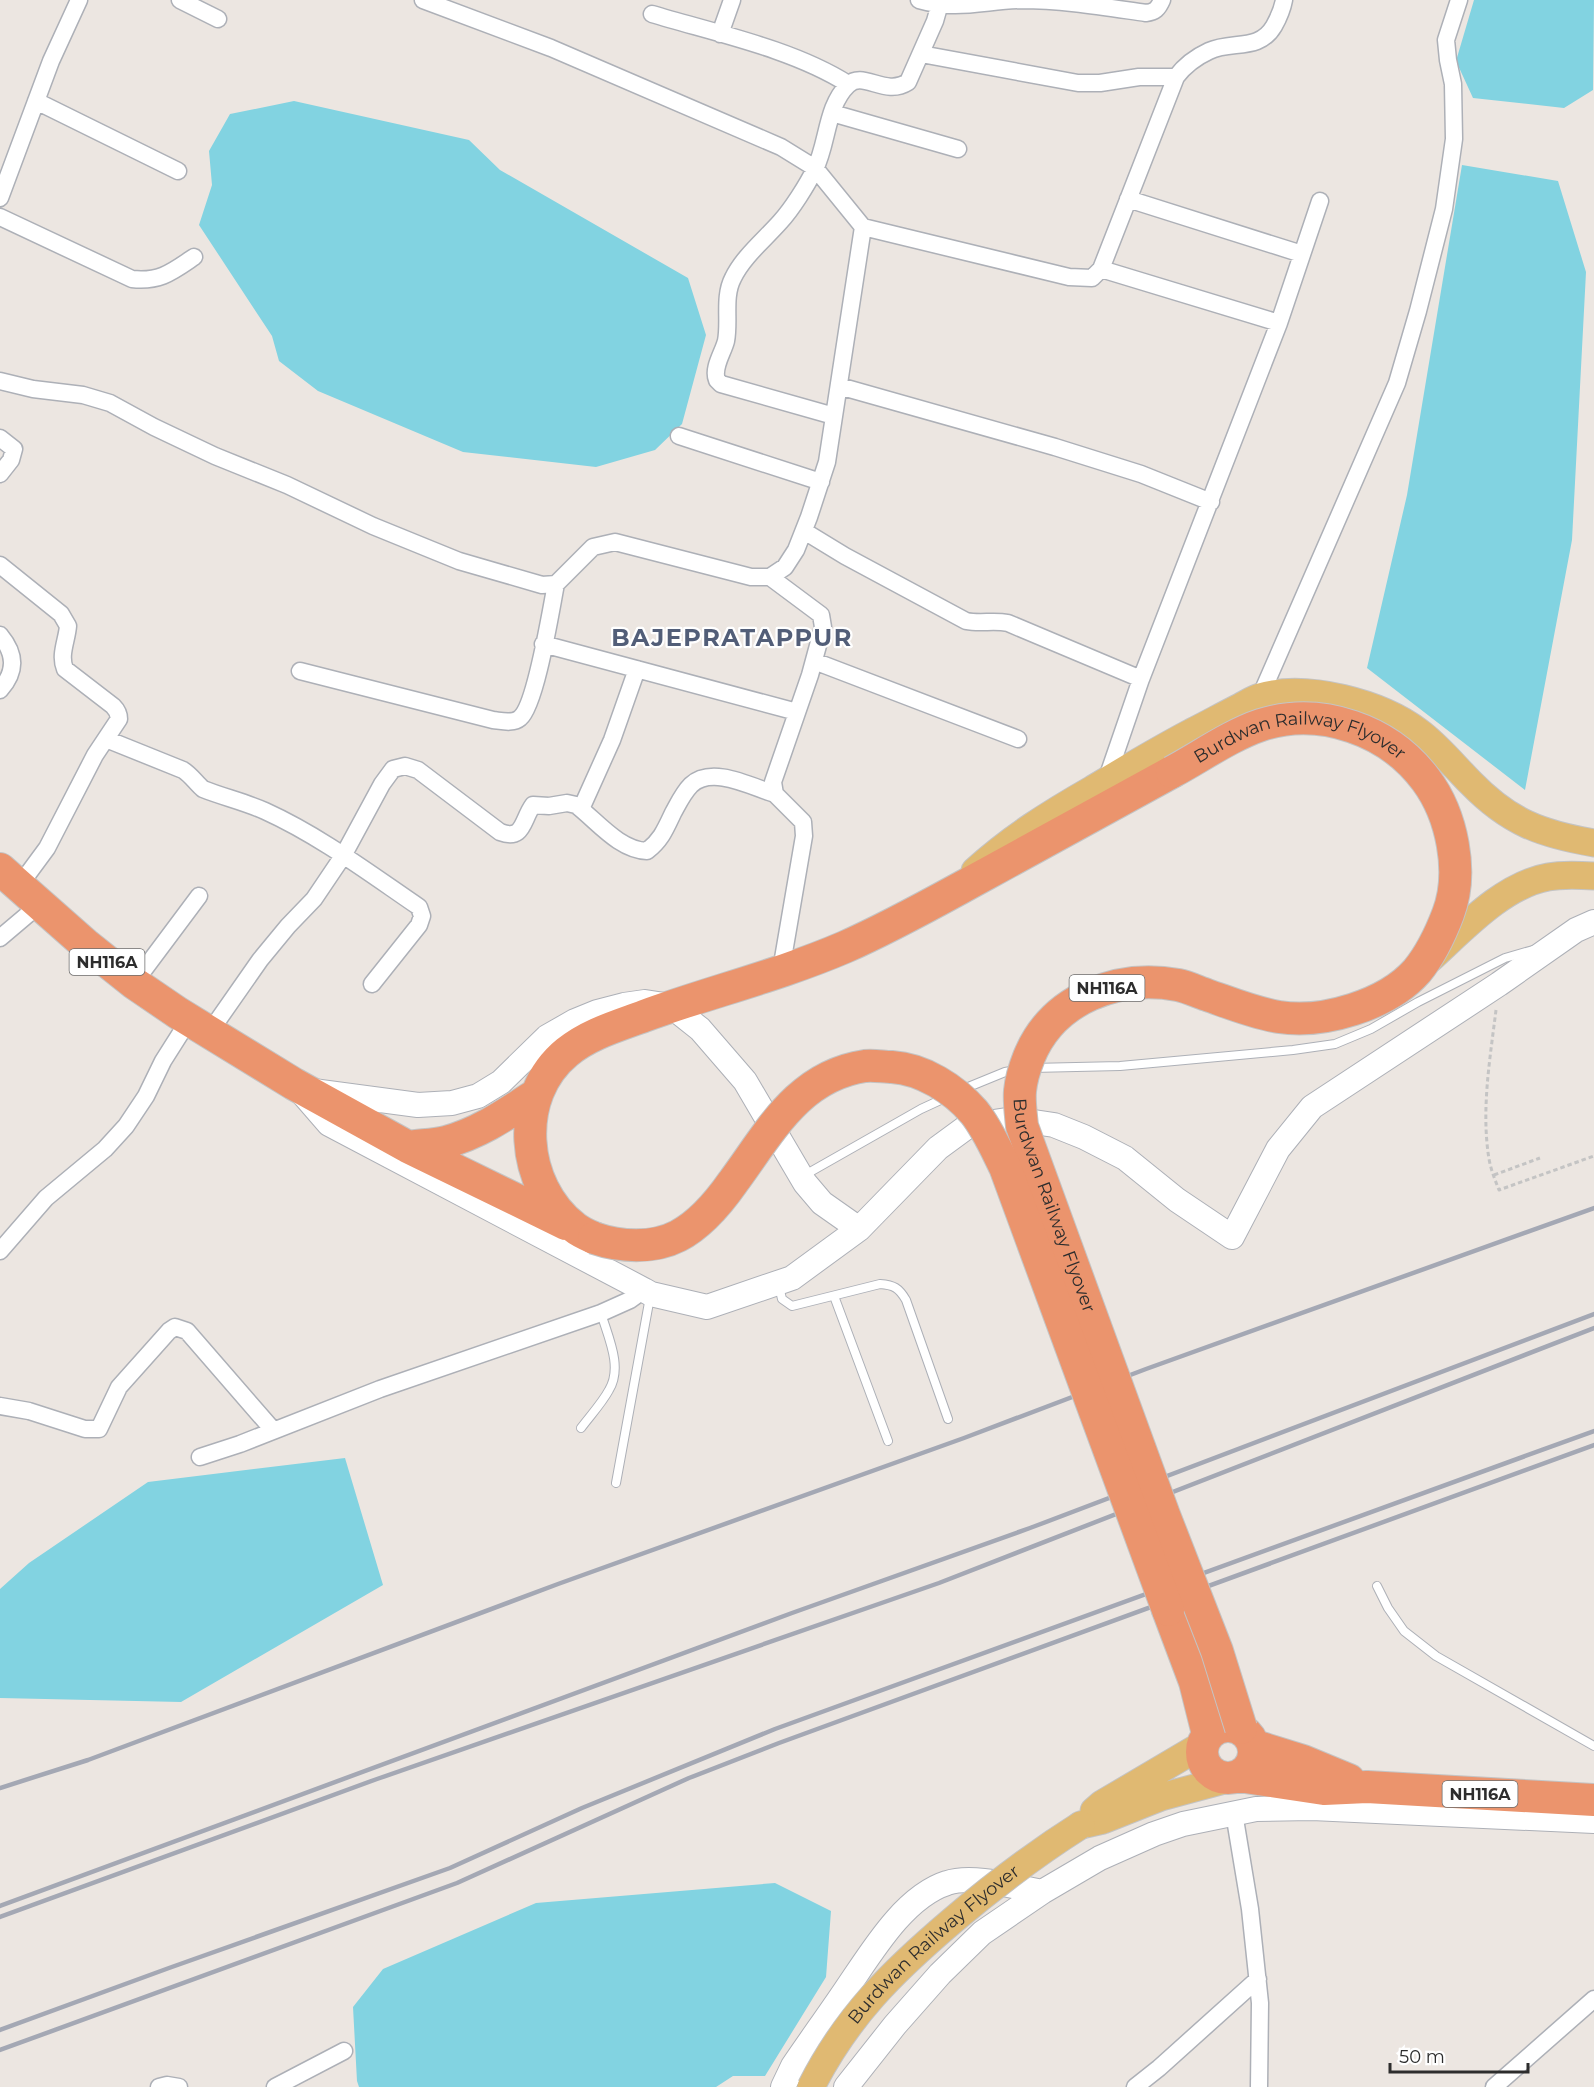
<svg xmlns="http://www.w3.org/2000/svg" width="1594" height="2087" viewBox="0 0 1594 2087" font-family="Montserrat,sans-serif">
  <rect width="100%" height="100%" fill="#ece6e1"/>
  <path fill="#82d3e1" d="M1474,0H1594L1593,90L1564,108L1473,98L1456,61Z
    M294,101L469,140L500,170L688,278L706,335L682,424L655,450L596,467L463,452L318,391L279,361L272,336L199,225L212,185L209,151L230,114Z
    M1462,165L1558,181L1586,272L1572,540L1525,790L1367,668L1407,495Z
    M345,1458L383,1585L181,1702L0,1698V1589L29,1563L148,1482Z
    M775,1883L831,1911L826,1977L765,2076H733L716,2087H359L357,2081L353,2007L383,1969L536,1903Z"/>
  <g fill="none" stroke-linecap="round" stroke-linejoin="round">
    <g stroke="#adb0b7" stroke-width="10">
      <path id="lane" d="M1032,1068L1120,1066L1293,1050L1335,1044L1371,1029L1418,1002L1505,958L1533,950
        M961,1090L1005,1072L1016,1070
        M803,1176L921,1109L947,1097
        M779,1286L782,1299L792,1306L880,1284C894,1285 899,1288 906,1300L948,1419
        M834,1296L888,1441
        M581,1428C590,1416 602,1403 609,1390C623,1367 608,1337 601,1313
        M616,1483L650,1297
        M1377,1586L1388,1608L1404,1631L1436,1656L1594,1746"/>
    </g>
    <g stroke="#adb0b7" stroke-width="19">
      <path id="street" d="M180,0L218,19
        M919,0C957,11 984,1 1021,0C1063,0 1104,7 1146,13C1155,12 1158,9 1162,0
        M652,14C715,33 793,49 848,84
        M720,34L732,0
        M921,54L1078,83H1100L1139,77H1176
        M36,101L178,171
        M832,113L958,149
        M0,198L51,61L79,0
        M1128,199L1302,254
        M0,217L132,279C160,282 172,272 194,257
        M863,227L1069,277L1092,278L1101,269L1176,77C1185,65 1196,57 1209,51C1232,40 1259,52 1274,26C1279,17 1282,11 1284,0
        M1101,269L1279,323
        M0,381L33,389L83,395L110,403L154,427L215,456L287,485L373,526L459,561L542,585L556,584L593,547L615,542L751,577H770L785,567L796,550L809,517L827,462L863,227L815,168L781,147L551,48L423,0
        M839,386L1055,447L1141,474L1211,502
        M834,416L721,384L717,380C712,368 723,353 726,341C730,321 723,297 733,278C743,257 764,240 780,222C792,209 807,185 815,169C828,143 826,106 848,85C863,70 885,97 908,82L935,21L941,0
        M679,436L821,482
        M0,438L14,449L11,460L0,474
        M804,531L845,556L966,621C981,624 993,620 1008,623L1141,679
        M0,565L61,614L68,626C67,640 59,655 65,669L113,706C117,710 119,713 119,719L95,755L47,848L19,886
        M770,577L821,615L823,627L810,675L773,782L775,794L803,822L804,836L781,970
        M0,635C15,653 17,671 0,690
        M543,644L797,712
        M814,661L1018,739
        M300,671L493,720C502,721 513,724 520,718C536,705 551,609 556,584
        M1260,697L1397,383L1418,311L1444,209L1454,139L1453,84L1448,60L1446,40L1459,0
        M106,739L183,770C191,775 196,783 203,789C223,797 245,802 265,811C320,836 369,873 419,907L422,916L419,925L372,984
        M1106,781L1141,679L1279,323L1320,201
        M581,809L612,740L637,669
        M0,938L39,905
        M134,983L199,896
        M209,1033L260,960L288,926L314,899L343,856L382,784L393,769L405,766L418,770L500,832C524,841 522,820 533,805L549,806L567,803L576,805C597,821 619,850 647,851C661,840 665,830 673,813C678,804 683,793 691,785C712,765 752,787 775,794
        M0,1251L46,1198L105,1149L126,1126L146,1096L163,1061L189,1020
        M0,1406L29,1411L85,1429H99L119,1387L169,1331L175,1327L187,1331L273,1430
        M200,1457L240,1444L380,1389L601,1313L630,1300L644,1290
        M1234,1813L1250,1909L1260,2003L1259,2087
        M159,2087L167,2085L179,2087
        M275,2087L344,2051
        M1135,2087L1159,2068L1258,1979
        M1494,2087L1594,1999"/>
    </g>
    <g stroke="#adb0b7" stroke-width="26">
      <path id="secondary" d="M313,1091L418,1105L452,1103L478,1096L501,1082L547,1037L575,1021L597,1012L624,1005L645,1002L671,1006L700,1029L745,1081L805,1183L822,1203L859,1229
        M303,1094L329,1124L644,1290L651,1294L707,1307L792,1278L859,1229L938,1148L968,1126L1013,1119L1054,1125L1084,1137L1125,1158L1177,1200L1232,1237L1278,1149L1312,1107L1499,984L1576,930L1594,922
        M783,2087L793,2066C810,2041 828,2016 845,1991C870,1955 903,1897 947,1883C973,1874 1015,1887 1042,1892
        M846,2087L895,2025L940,1974L982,1933L1042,1892L1100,1858L1154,1834L1183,1824L1256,1809L1312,1808L1594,1821"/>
    </g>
    <g stroke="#c4c4c4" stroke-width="29">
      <path id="primary" d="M975,871C1011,838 1051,813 1093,789C1126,769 1158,750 1192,732C1208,724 1224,715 1240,707C1246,704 1253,699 1260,697C1307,683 1381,703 1419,732C1438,746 1454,766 1471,783C1509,822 1541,834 1594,843
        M1431,958C1463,929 1503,885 1548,877C1563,874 1579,875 1594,876
        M1094,1811L1102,1804L1202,1745
        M1081,1825L1103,1820L1161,1797L1228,1779"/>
    </g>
    <g stroke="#c4c4c4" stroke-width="34">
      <path id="highway" d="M0,869L85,944L134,983L178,1013L294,1084L408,1147L566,1224
        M408,1147C421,1145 434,1145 446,1142C480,1133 508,1113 537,1094
        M594,1238C587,1235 580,1232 574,1227C521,1186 513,1096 567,1052C589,1034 617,1026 644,1016C710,992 780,975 845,947C893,926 940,899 986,874C1048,840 1110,806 1172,772
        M1168,1610L1195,1682L1208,1734
        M1202 1752a26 26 0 1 1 52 0a26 26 0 1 1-52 0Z
        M1255,1746L1303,1761L1349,1780
        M1239,1776L1324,1789L1367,1787L1594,1800"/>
    </g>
    <path stroke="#c4c4c4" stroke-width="3" stroke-dasharray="4.5 3" stroke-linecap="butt" d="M1496,1010C1490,1059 1481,1110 1489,1159C1491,1170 1495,1180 1499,1190L1594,1156
      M1494,1175L1540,1158"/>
    <use href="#lane" stroke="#fff" stroke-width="8"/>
    <use href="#street" stroke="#fff" stroke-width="16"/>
    <use href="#secondary" stroke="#fff" stroke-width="24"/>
    <use href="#primary" stroke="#e0b972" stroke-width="27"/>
    <use href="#highway" stroke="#eb946d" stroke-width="32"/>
    <path stroke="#a4a8b4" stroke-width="4.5" d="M0,1788L88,1760L558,1584L964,1438L1146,1369L1594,1208
      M0,1906L792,1613L1030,1528L1594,1314
      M0,1917L377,1779L939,1583L1594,1328
      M0,2030L169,1968L450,1868L582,1808L775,1729L1594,1431
      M0,2050L457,1883L689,1778L779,1743L1594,1445"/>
    <g stroke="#c4c4c4" stroke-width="29" stroke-linecap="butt">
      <g id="primary-bridge">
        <path id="s1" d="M811,2087C847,2016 892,1972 952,1921C993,1886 1035,1854 1081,1825"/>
      </g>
    </g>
    <g stroke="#c4c4c4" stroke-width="34" stroke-linecap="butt">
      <g id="highway-bridge">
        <path id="s2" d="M1172,772C1200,757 1231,735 1261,725C1321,706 1389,730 1426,780C1452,815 1464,872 1448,914C1440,935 1431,954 1417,971C1387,1005 1323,1024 1279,1017C1254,1013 1230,1003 1207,995C1198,992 1188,987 1178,985C1118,974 1053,998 1029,1057C1025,1067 1021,1080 1020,1091C1019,1102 1021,1115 1022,1126L1164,1515L1217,1651L1241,1728"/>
        <path d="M594,1238C620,1247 653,1249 678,1236C701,1224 719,1202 733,1182C770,1132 798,1076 865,1066C874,1065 884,1067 892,1067C923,1069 954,1089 974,1112C987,1128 996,1149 1005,1167L1168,1610"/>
      </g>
    </g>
    <use href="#primary-bridge" stroke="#e0b972" stroke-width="27"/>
    <use href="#highway-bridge" stroke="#eb946d" stroke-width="32"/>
  </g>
  <g text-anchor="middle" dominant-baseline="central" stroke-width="4.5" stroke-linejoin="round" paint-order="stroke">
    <g fill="#fff" stroke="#6c6c6c" stroke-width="1.5">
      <rect x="69.5" y="949" width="75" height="26" rx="4.5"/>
      <rect x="1069.5" y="975" width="75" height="26" rx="4.5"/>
      <rect x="1442.5" y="1781" width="75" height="26" rx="4.5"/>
    </g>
    <g font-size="16" font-weight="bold" fill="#2d2d2d">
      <text x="107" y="962">NH116A</text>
      <text x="1107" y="988">NH116A</text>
      <text x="1480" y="1794">NH116A</text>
    </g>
    <g font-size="18" fill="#2d2d2d" stroke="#fff">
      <text stroke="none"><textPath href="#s2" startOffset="140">Burdwan Railway Flyover</textPath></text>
      <text stroke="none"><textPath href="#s2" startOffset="1083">Burdwan Railway Flyover</textPath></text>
      <text stroke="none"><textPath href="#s1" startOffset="190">Burdwan Railway Flyover</textPath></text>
    </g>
    <g font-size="24" font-weight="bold" letter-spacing="1.5" fill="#525e78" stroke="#fff">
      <text x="732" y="637">BAJEPRATAPPUR</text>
    </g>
  </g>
  <path d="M1390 2063v9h138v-9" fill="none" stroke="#2d2d2d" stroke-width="3"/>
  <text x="1399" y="2063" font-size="18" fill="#2d2d2d" stroke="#ffffff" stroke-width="4.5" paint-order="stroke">50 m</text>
</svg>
